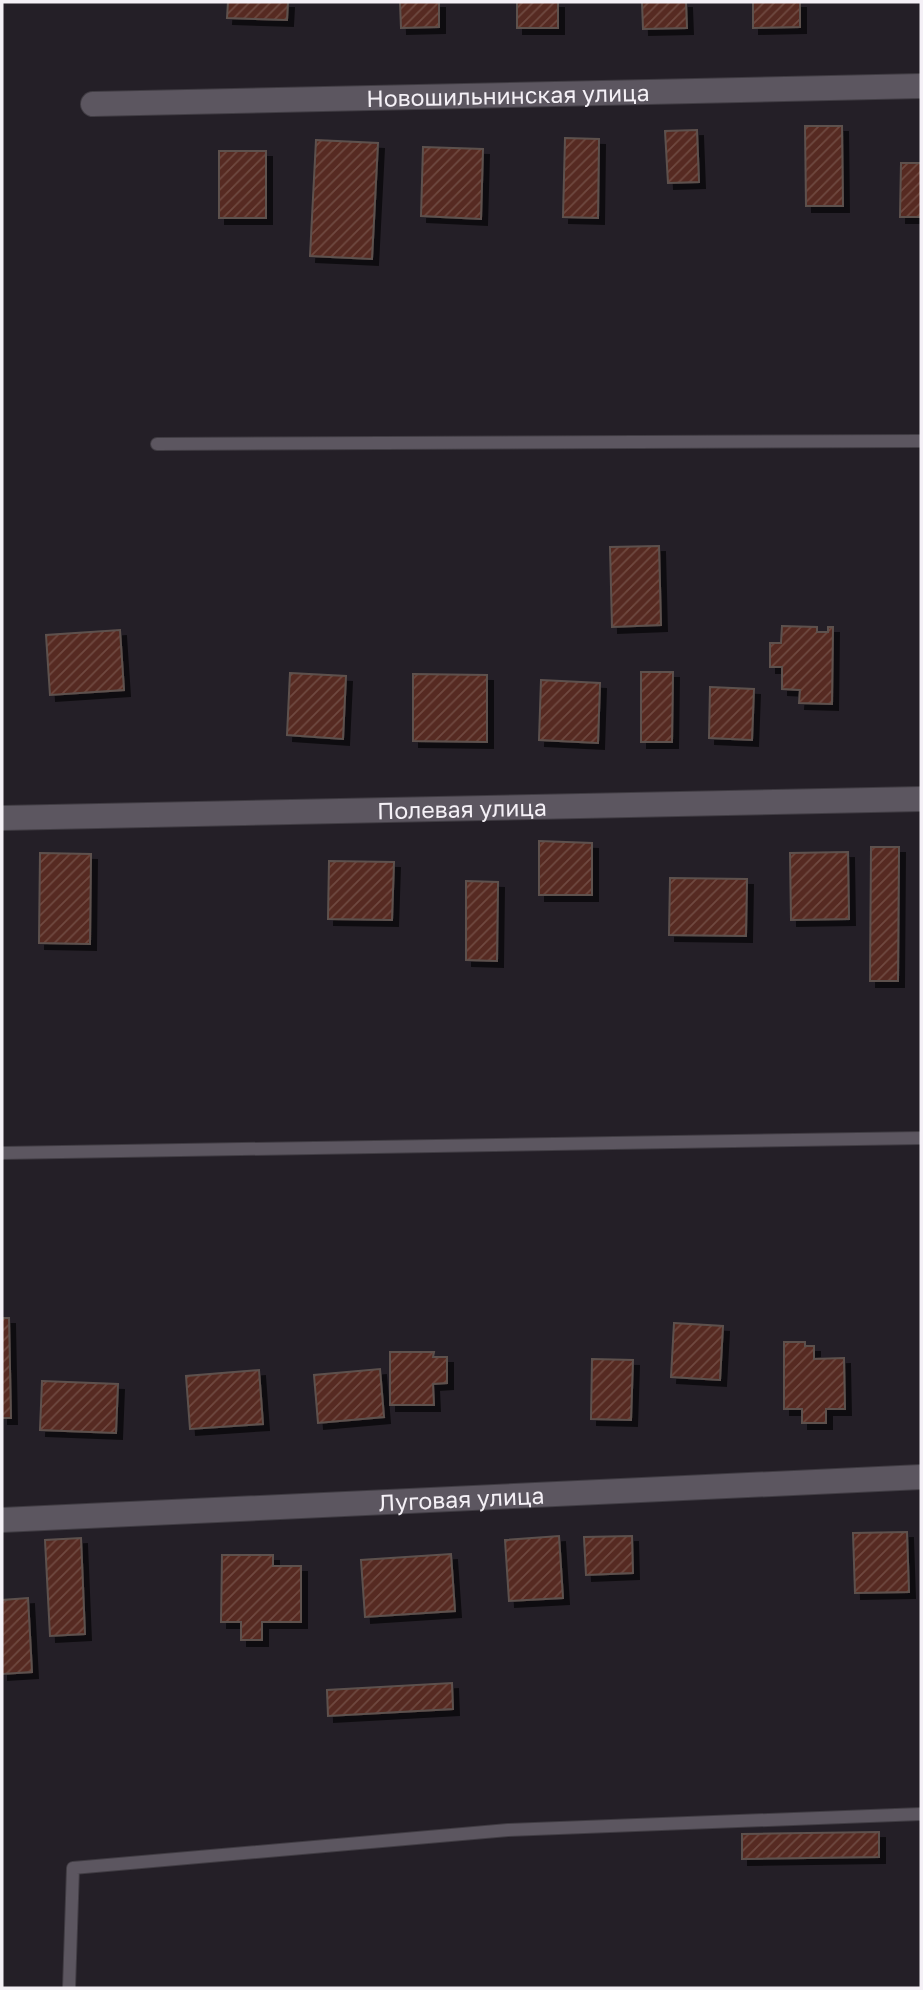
<svg xmlns="http://www.w3.org/2000/svg" width="923" height="1990" viewBox="0 0 923 1990" font-family="'Golos Text',sans-serif">
  <defs>
    <pattern id="building-hatch" width="6" height="6" patternUnits="userSpaceOnUse" patternTransform="scale(1.75)"><rect width="6" height="6" fill="#562a20"/><path d="M-1 1l2-2M0 6l6-6M5 7l2-2" fill="none" stroke="#6f4941"/></pattern>
    <filter id="shadow"><feDropShadow dx="6" dy="6" stdDeviation="0" flood-color="#0009"/></filter>
  </defs>
  <rect width="100%" height="100%" fill="#241f27"/>
  <path fill="url(#building-hatch)" stroke="#5d514e" stroke-width="2" filter="url(#shadow)" d="M228,2H288L287,20L227,18Z
    M400,2H439V27L401,28Z
    M517,2H558V28H517Z
    M642,2H686L687,28L643,29Z
    M753,2H800V27L753,28Z
    M805,126H842L843,206H806Z
    M697,130L699,182L668,183L665,131Z
    M565,138L599,139L598,218L563,217Z
    M316,140L378,143L372,259L310,256Z
    M423,147L483,149L481,219L421,216Z
    M219,151H266V218H219Z
    M901,163H921V217H900Z
    M659,546L661,625L612,627L610,547Z
    M782,626L817,627V632H828V627H833L832,704L799,703L800,690L782,689V667H770V643H781Z
    M120,630L124,690L50,695L46,635Z
    M641,672H673L672,742H641Z
    M290,673L346,676L343,739L287,735Z
    M413,674L487,675V742L413,741Z
    M541,680L600,683L598,743L539,740Z
    M710,687L754,689L752,740L709,738Z
    M539,841L592,843V895H539Z
    M871,847H899L898,981H870Z
    M848,852L849,919L791,920L790,853Z
    M40,853L91,854L90,944L39,943Z
    M329,861L394,862L392,920L328,919Z
    M670,878L747,879L746,936L669,935Z
    M466,881L498,882L497,961L466,960Z
    M2,1318H9L11,1418H2Z
    M674,1323L723,1326L720,1380L671,1377Z
    M784,1342H805V1346H814V1359L844,1358L845,1409H826V1423H802V1409H784Z
    M390,1352H434L433,1357H447V1383L433,1384L434,1405H390Z
    M592,1359L633,1360L631,1420L591,1419Z
    M380,1369L384,1417L318,1423L314,1375Z
    M259,1370L263,1424L190,1429L186,1376Z
    M42,1381L118,1384L116,1433L40,1430Z
    M907,1532L909,1592L855,1593L853,1533Z
    M559,1536L563,1598L509,1601L505,1540Z
    M632,1536L633,1573L586,1575L584,1537Z
    M81,1538L85,1634L50,1636L45,1540Z
    M451,1554L455,1611L365,1617L361,1560Z
    M222,1555H273V1566H301V1622H262V1640H241V1622H221Z
    M28,1598L32,1672L2,1674V1600Z
    M452,1683L453,1709L328,1716L327,1690Z
    M879,1832V1857L742,1859V1834Z"/>
  <g fill="none" stroke-linecap="round" stroke-linejoin="round">
    <g stroke="#403c43" stroke-width="14">
      <path id="lane" d="M157,444L921,441
        M2,1153L921,1138
        M69,1988L73,1868L508,1830L921,1814"/>
    </g>
    <g stroke="#403c43" stroke-width="26">
      <g id="street">
        <path id="s1" d="M93,104L921,86"/>
        <path id="s2" d="M2,818L921,799"/>
        <path id="s3" d="M2,1520L921,1477"/>
      </g>
    </g>
    <use href="#lane" stroke="#5c5660" stroke-width="12"/>
    <use href="#street" stroke="#5c5660" stroke-width="24"/>
  </g>
  <g text-anchor="middle" dominant-baseline="central" stroke-width="5" stroke-linejoin="round" paint-order="stroke">
    <g font-size="23" fill="#f4f0f6" stroke="#241f27">
      <text stroke="none"><textPath href="#s1" startOffset="415">Новошильнинская улица</textPath></text>
      <text stroke="none"><textPath href="#s2" startOffset="460">Полевая улица</textPath></text>
      <text stroke="none"><textPath href="#s3" startOffset="460">Луговая улица</textPath></text>
    </g>
  </g>
  <rect width="923" height="1990" fill="none" stroke="#f4f0f6" stroke-width="7"/>
</svg>
